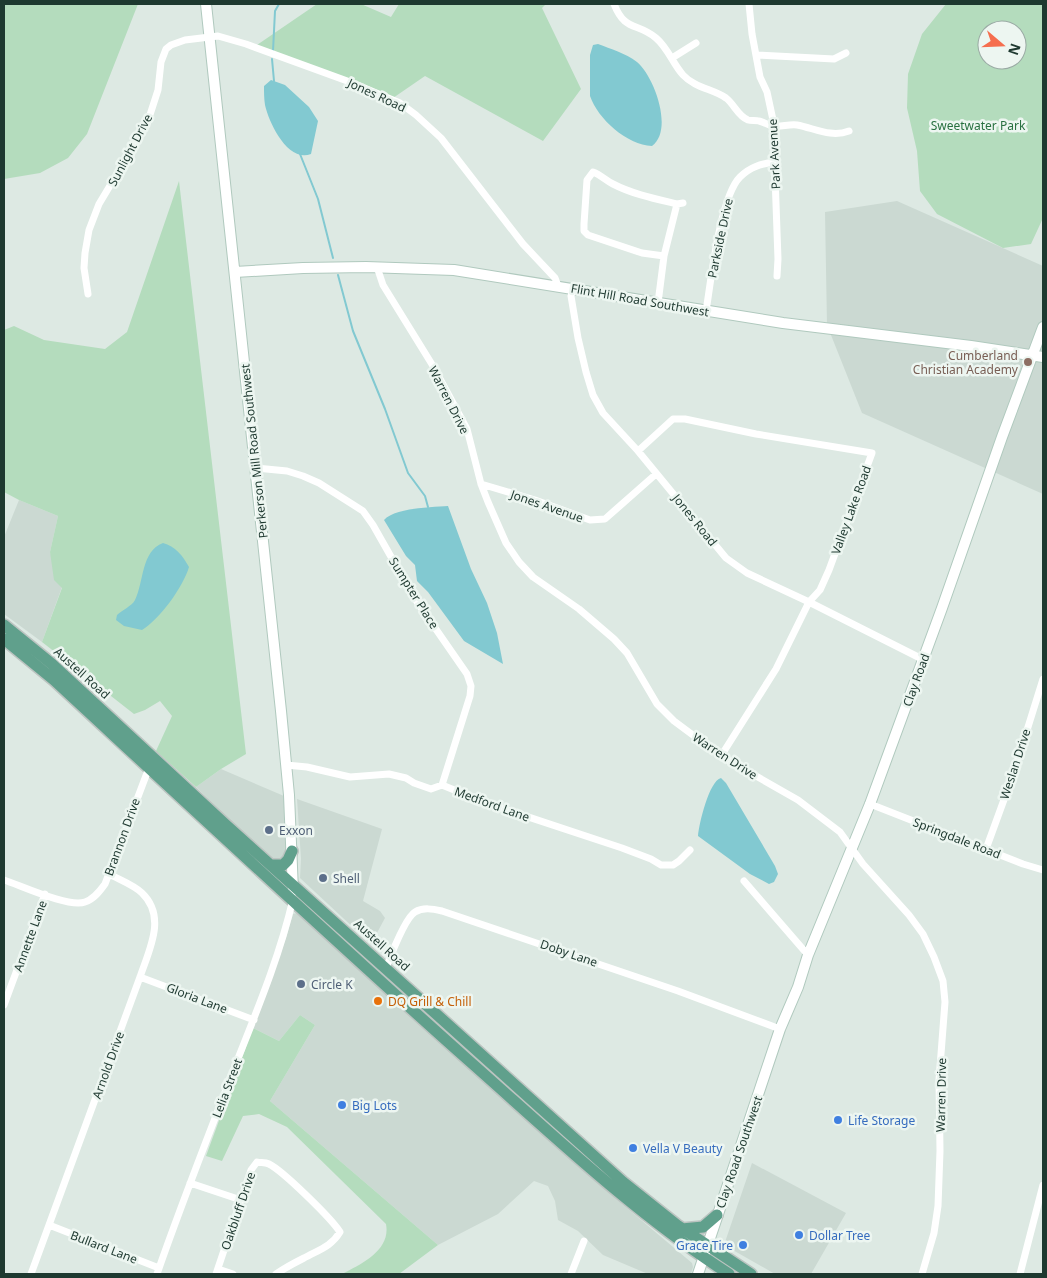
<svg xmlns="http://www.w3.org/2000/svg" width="1047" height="1278" viewBox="0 0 1047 1278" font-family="'Noto Sans',sans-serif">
  <rect width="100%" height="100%" fill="#dde9e3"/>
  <path fill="#cbd9d2" d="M897,201L1043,266V494L862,413L827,325L825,212Z
    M19,500L58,516L50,552L62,587L42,642L4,614V537Z
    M221,769L284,796L287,853L284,861H272L196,787Z
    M297,799L382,829L363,901L380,911L385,918L371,944L300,878L301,859Z
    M301,912L576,1165L692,1263L693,1267L691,1274H648L603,1255L578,1231L558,1220L555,1201L548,1186L534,1181L498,1214L438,1245L270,1101L315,1025L300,1015L279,1041L253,1028L286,938L293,914Z
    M752,1163L846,1213L811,1274H775L724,1245Z"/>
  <path fill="#b4dcbd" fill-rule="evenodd" d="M4,4H138L87,134L68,158L40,173L4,179Z
    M317,4H361L391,17L399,4H546L542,8L581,89L543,141L425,76L393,98L254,47Z
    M946,4H1043V218L1031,244L1003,248L937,214L920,191L917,151L907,108L908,74L922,34ZM987,30H1017V60H987Z
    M179,181L246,754L221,769L196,787L156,751L172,716L160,701L145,710L134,714L42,642L62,588L54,580L50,552L58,516L19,500L4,492V330L14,326L44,340L105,349L127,332Z
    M300,1015L315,1025L270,1101L438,1245L399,1274H342C362,1264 391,1250 386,1224L287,1127L259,1114L243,1116L222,1161L206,1156L253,1028L279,1041Z"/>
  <path fill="#82c9d1" d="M598,44C611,49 625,53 637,62C654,76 674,130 652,146C627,145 598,119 590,96V55L593,45Z
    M271,80L285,85L309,107L318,121L311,154C288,163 269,123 265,105C264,99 264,92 264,86Z
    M448,506L471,569L487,603L497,633L503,664L464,641L428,592L417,581L415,565L406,556L384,520C394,508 432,507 448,506Z
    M163,543C175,546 183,556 189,567C183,587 160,619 142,630L124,626L116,620L117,615C122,610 132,606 135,600C144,582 141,551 163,543Z
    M721,778L726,783L775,866L778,874L774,882L769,884L750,874L698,836C699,824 709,781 721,778Z"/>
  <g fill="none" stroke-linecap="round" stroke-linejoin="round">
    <path stroke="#82c9d1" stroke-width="2" d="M273,51L275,11L279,4
      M272,59L274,81
      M300,154L318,199L333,258
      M338,275L353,331L385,409L408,473L425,496L428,507"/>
    <g stroke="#b0c9be" stroke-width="12">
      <path id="secondary" d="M206,4L281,711L289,795L293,891
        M235,272L303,268L366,267L454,270L783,323L971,346L1043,357
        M698,1274L780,1029L798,987L808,955L870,804L942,608L1002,437L1043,327"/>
    </g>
    <g stroke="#bcc4c1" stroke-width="14">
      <path id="primary" d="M4,625L52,664L225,824L623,1182L677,1225L751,1274
        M4,639L54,680C191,807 328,935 467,1059C552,1134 634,1213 729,1274
        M271,865H283L288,860L292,851
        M682,1229L703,1227L717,1215"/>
    </g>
    <path stroke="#fff" stroke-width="7" d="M614,4C625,32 637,22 656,38C668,48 673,64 683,75C695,88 713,89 726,98C734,104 738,116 748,120C751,121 756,120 759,121C764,122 769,126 774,126C781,127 789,124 797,125C814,128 831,138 849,131
      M749,4L752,34L760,77L767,92L773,120L778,259L777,276
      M757,55L834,59L846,53
      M672,58L696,43
      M664,256L642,253L588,235L584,231V224L587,180L593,172C601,175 605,180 613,184C632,194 656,199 677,204
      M377,267L383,285L433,366L467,429L481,484L488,502L506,543L519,562L533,577L579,609L614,639L627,653L657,704L674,721L721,756L798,800L840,832L863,864L909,915L923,934L934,957L943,981L945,1002L939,1080L940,1151L938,1206L934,1233L922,1274
      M573,288L571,296L578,338L586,372L593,395L603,413L638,451L726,558L747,573L809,602L924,660
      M88,294L84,268L85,253L89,230L99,204L147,124L158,90L161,62L166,49L171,45L185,40L218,36L246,44L350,82L400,103L416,115L441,138L523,244L555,278L558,286
      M658,303L664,256L677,204L683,203
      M706,311C711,281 720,197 740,177C750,167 761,164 774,162
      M638,451L673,419H685L756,434L872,453L829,570L820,590L809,602L776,669L721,756
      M256,468L287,471L303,476L319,483L363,511L373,525L415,599L467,674L471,686L470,696L442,785
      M481,484L535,500L590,520L605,519L656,474
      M286,765L307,767L350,777L389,774L406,778L414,783L431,789L442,785L486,803L622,848L651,859L661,865H673L679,861L690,850
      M870,804L1023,864L1043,870
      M986,849L1013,775L1043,679
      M4,880C22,886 69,908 85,902C94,899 100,891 105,884L150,765
      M744,881L808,955
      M386,968C391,955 405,918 415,912C423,907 433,909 442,911L678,991L780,1029
      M140,977L254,1020
      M4,1005L45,894
      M190,1183L241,1200
      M49,1225L159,1268
      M218,1269L233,1274
      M31,1274L140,977C149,950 167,917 142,893C134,885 120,880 109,874
      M157,1274C182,1202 210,1132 237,1061C258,1008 280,955 293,899
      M216,1274L251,1170L257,1162C260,1163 265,1162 269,1164C283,1171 331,1218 340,1232C331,1247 318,1250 304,1258C294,1263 285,1268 276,1274
      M571,1274L584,1241
      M1020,1274L1043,1185"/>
    <use href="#secondary" stroke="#fff" stroke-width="10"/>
    <use href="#primary" stroke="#60a08c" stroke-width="11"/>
  </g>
  <circle fill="#8d6e63" stroke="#edf6f1" stroke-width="2" cx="1028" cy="362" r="5"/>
  <g fill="#5c6f8a" stroke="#edf6f1" stroke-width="2">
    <circle cx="269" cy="830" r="5"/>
    <circle cx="323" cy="878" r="5"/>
    <circle cx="301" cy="984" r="5"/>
  </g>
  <circle fill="#e8710a" stroke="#edf6f1" stroke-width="2" cx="378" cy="1001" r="5"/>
  <g fill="#3f7fe0" stroke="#edf6f1" stroke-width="2">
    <circle cx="342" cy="1105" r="5"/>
    <circle cx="838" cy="1120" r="5"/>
    <circle cx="633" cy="1148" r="5"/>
    <circle cx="799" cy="1235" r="5"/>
    <circle cx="743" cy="1245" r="5"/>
  </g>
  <g text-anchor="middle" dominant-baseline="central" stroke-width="5" stroke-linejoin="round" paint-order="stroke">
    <g font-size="12" fill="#1e3930" stroke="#edf6f1">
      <text transform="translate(377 95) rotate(25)">Jones Road</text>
      <text transform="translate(130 150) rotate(-62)">Sunlight Drive</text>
      <text transform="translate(774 154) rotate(-93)">Park Avenue</text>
      <text transform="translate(720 238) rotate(-78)">Parkside Drive</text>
      <text transform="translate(640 300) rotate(10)">Flint Hill Road Southwest</text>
      <text transform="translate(449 400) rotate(63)">Warren Drive</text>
      <text transform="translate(254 451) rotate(-96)">Perkerson Mill Road Southwest</text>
      <text transform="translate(547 506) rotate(19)">Jones Avenue</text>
      <text transform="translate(851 510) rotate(-70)">Valley Lake Road</text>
      <text transform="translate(695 520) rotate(51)">Jones Road</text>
      <text transform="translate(414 593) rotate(58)">Sumpter Place</text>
      <text transform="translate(82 673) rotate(42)">Austell Road</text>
      <text transform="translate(916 680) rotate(-70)">Clay Road</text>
      <text transform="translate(725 756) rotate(33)">Warren Drive</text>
      <text transform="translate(1015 764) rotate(-72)">Weslan Drive</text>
      <text transform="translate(492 804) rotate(20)">Medford Lane</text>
      <text transform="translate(122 837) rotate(-70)">Brannon Drive</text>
      <text transform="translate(957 838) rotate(21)">Springdale Road</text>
      <text transform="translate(30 936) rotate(-70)">Annette Lane</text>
      <text transform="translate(382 945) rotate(42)">Austell Road</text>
      <text transform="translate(569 953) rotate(19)">Doby Lane</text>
      <text transform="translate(197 998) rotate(21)">Gloria Lane</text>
      <text transform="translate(108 1065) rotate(-70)">Arnold Drive</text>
      <text transform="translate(227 1088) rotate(-69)">Lelia Street</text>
      <text transform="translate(941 1095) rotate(-89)">Warren Drive</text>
      <text transform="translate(739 1152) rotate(-71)">Clay Road Southwest</text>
      <text transform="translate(238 1211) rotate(-71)">Oakbluff Drive</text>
      <text transform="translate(104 1247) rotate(21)">Bullard Lane</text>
    </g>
    <g font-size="12" fill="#287040" stroke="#edf6f1">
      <text x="978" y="125">Sweetwater Park</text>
    </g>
    <g font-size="12" fill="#785e54" stroke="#edf6f1" text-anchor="end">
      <text x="1018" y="355">Cumberland<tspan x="1018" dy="14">Christian Academy</tspan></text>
    </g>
    <g font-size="12" fill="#4e5e75" stroke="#edf6f1" text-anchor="start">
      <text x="279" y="830">Exxon</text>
      <text x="333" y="878">Shell</text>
      <text x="311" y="984">Circle K</text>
    </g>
    <g font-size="12" fill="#c56008" stroke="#edf6f1" text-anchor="start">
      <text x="388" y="1001">DQ Grill &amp; Chill</text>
    </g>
    <g font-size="12" fill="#366cbe" stroke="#edf6f1" text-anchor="start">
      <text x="352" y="1105">Big Lots</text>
      <text x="848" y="1120">Life Storage</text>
      <text x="643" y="1148">Vella V Beauty</text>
      <text x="809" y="1235">Dollar Tree</text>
      <text x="733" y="1245" text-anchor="end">Grace Tire</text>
    </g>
  </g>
  <rect width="1047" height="1278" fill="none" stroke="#1e3930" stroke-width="10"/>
  <g transform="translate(1002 45) rotate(109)"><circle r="24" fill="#edf6f1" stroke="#9aaaa4"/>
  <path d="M0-4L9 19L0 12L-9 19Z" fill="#f56e4e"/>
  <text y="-8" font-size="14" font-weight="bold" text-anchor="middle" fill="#1e3930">N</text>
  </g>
</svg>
